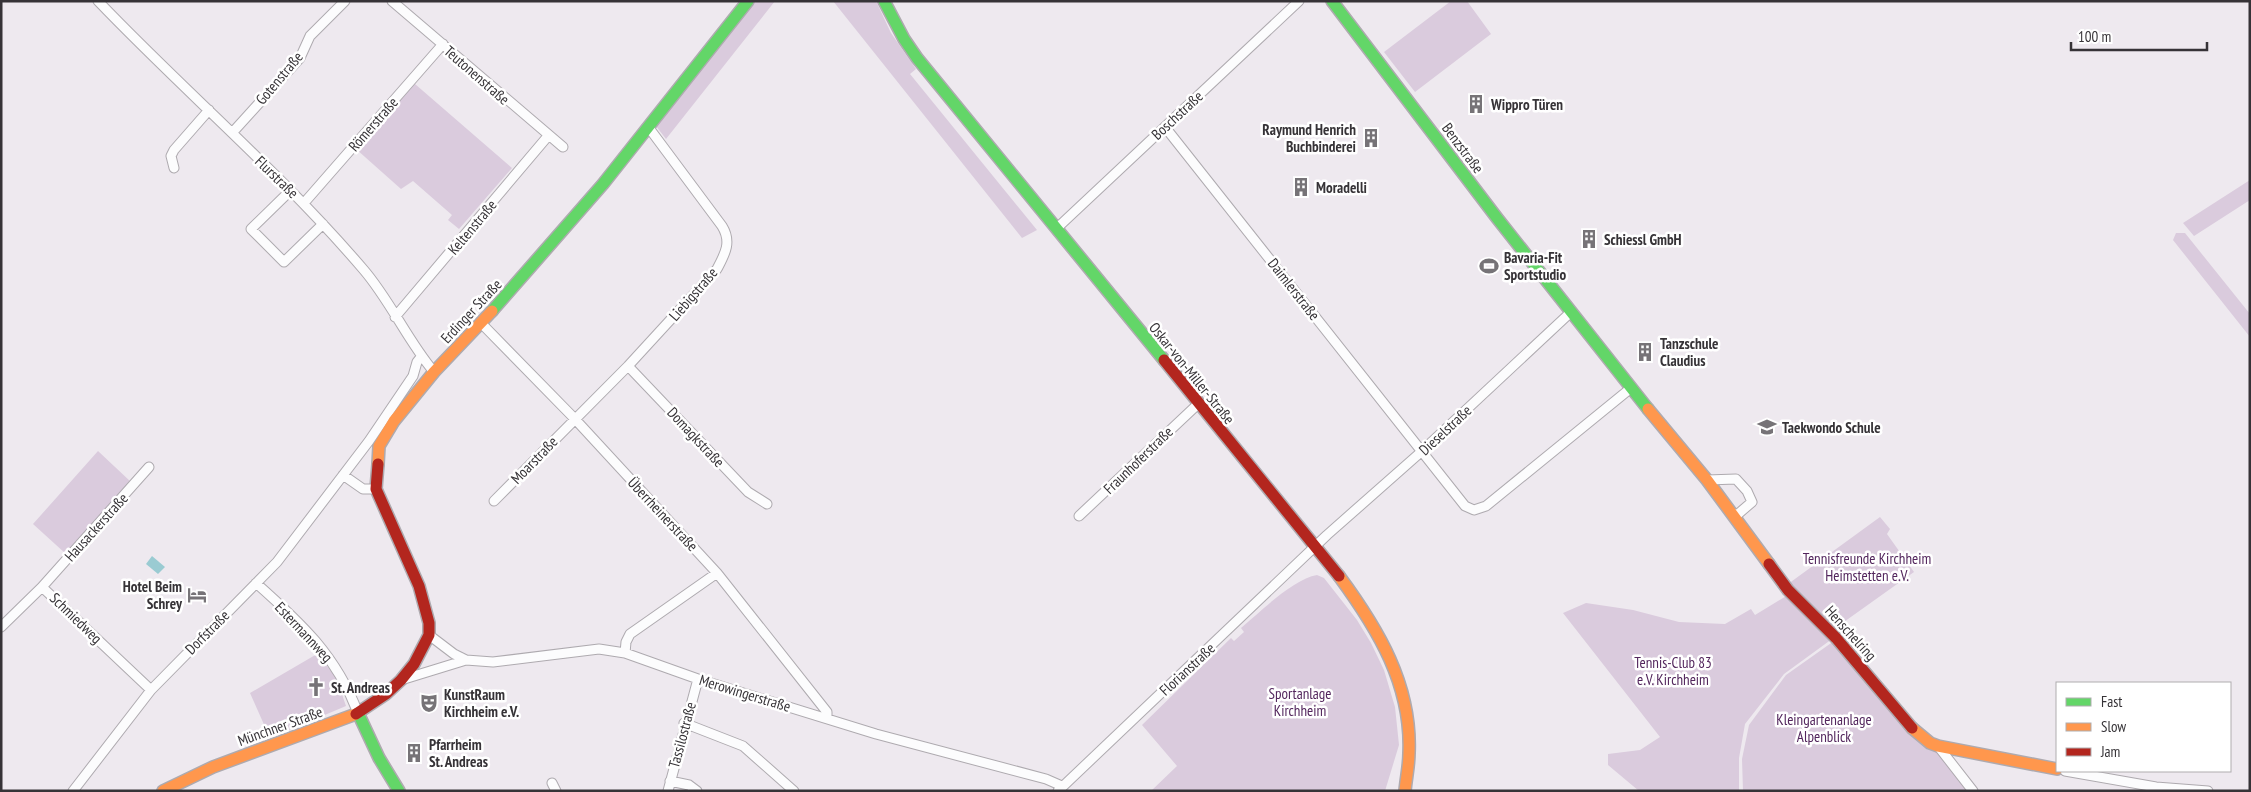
<svg xmlns="http://www.w3.org/2000/svg" width="2251" height="792" viewBox="0 0 2251 792" font-family="'PT Sans Narrow',sans-serif">
  <rect width="100%" height="100%" fill="#eee9ef"/>
  <path fill="#dacbdd" d="M756,1H775L666,139L656,126L676,97Z
    M833,1H876L891,33L916,69L910,74L1037,230L1022,238Z
    M1451,1H1467L1491,34L1415,92L1384,52Z
    M415,84L512,168L459,229L448,220L452,215L413,181L401,189L356,149Z
    M2250,180V200L2194,236L2183,223Z
    M2176,233H2185L2250,314V337L2173,240Z
    M98,451L131,482L66,554L33,524Z
    M1880,517L1890,529L1887,534L1914,572L1827,634L1832,639L1784,674L1745,724L1739,758V791H1639L1608,765V754L1640,750L1660,737L1563,613L1586,603L1633,610L1679,622L1725,624L1751,609L1755,615L1788,595V584Z
    M1317,575L1324,578L1357,620L1371,643L1384,670L1395,707L1399,745L1385,791H1151L1177,766L1142,725L1231,638L1234,641L1244,632L1241,628C1260,612 1293,579 1317,575Z
    M1834,641L1900,721L1926,747H1934L1969,791H1743L1742,759L1749,725L1786,675Z
    M317,654L336,677L346,706L270,738L250,693Z"/>
  <path fill="#9acbd2" d="M152,556L165,567L158,574L146,564Z"/>
  <g fill="none" stroke-linecap="round" stroke-linejoin="round">
    <g stroke="#aeaaaf" stroke-width="11">
      <path id="street" d="M98,1C185,92 281,173 363,269C390,300 407,340 434,372
        M392,1L563,147
        M1165,127L1465,506L1474,510L1486,506L1631,388
        M232,133L300,58L310,36L345,1
        M174,168L171,156L174,150L209,110
        M291,190L251,229L284,262L323,224
        M304,203L443,44
        M1056,229L1299,1
        M395,317L548,136
        M481,323L574,418L717,573L827,712V718
        M628,366L748,492L767,504
        M343,475L363,489H376
        M1707,480L1736,479L1747,491L1752,502L1738,514H1732
        M494,501L628,366L717,269C725,254 732,242 722,226L649,128
        M1079,516L1198,404
        M256,583C301,623 336,655 358,713
        M42,587L149,467
        M1,627L42,587L151,690
        M429,635L454,654L466,660L493,662L599,649L625,653L698,679L876,734L1046,779L1062,786
        M625,653L626,642L630,634L717,573
        M401,680L466,660
        M684,723L743,746L794,791
        M1938,746L1973,791
        M2065,771L2156,787L2208,791
        M670,781L689,785L697,791
        M552,783L556,791
        M73,791L151,690L277,562L369,441L413,376L417,362L421,357
        M668,791L698,679
        M1058,791L1327,535L1421,452L1571,312"/>
    </g>
    <g stroke="#aeaaaf" stroke-width="14">
      <path id="fast" d="M884,1L904,39L917,58L1164,360
        M1332,1L1497,218L1648,409
        M492,311L603,184L748,1
        M358,713L379,758L399,791"/>
    </g>
    <g stroke="#aeaaaf" stroke-width="14">
      <path id="slow" d="M1648,409L1707,480L1769,564
        M378,464L379,446L394,421L434,372L492,311
        M1339,576C1378,629 1412,685 1409,753C1409,766 1406,779 1405,791
        M1912,728L1930,743L1938,746L2057,769
        M163,791L213,767L356,714"/>
    </g>
    <g stroke="#aeaaaf" stroke-width="14">
      <path id="jam" d="M1164,360L1339,576
        M1769,564L1788,590L1836,638L1912,728
        M356,714L386,694L401,680L414,664L429,635V623L419,586L376,489L378,464"/>
    </g>
    <use href="#street" stroke="#fcfcfd" stroke-width="9"/>
    <use href="#fast" stroke="#63d668" stroke-width="11"/>
    <use href="#slow" stroke="#ff974d" stroke-width="11"/>
    <use href="#jam" stroke="#b3261e" stroke-width="11"/>
  </g>
  <defs>
    <g id="building-bare" transform="scale(1.5)"><path d="M-4-6H4V6H1V3H-1V6H-4ZM-2.5-4.3h1.7v1.8h-1.7ZM.8-4.3h1.7v1.8H.8ZM-2.5-1h1.7V.8h-1.7ZM.8-1h1.7V.8H.8Z" fill="#767377" stroke="#fff" stroke-width="2.5" paint-order="stroke"/></g>
    <g id="stadium-bare" transform="scale(1.5)"><path d="M0-5a6.5 5 0 1 0 0 10a6.5 5 0 1 0 0-10ZM-3.5-1.8h7v3.6h-7Z" fill="#767377" stroke="#fff" stroke-width="2.5" paint-order="stroke"/></g>
    <g id="school-bare" transform="scale(1.5)"><path d="M0-5L7-2L0 1L-7-2ZM-4 1L0 2.5L4 1V4Q0 6-4 4Z" fill="#767377" stroke="#fff" stroke-width="2.5" paint-order="stroke"/></g>
    <g id="hotel-bare" transform="scale(1.5)"><path d="M-6-4.5h1.5V1H6V5H4.5V3h-9V5H-6ZM-4 0a1.8 1.8 0 1 1 3.6 0ZM.5 0V-2.5h3Q6-2.5 6 0Z" fill="#767377" stroke="#fff" stroke-width="2.5" paint-order="stroke"/></g>
    <g id="church-bare" transform="scale(1.5)"><path d="M-1.2-6h2.4v3.5h3.3v2.4h-3.3V6h-2.4V-.1h-3.3v-2.4h3.3Z" fill="#767377" stroke="#fff" stroke-width="2.5" paint-order="stroke"/></g>
    <g id="theatre-bare" transform="scale(1.5)"><path d="M-5-5.5Q0-4 5-5.5V0Q5 5 0 6Q-5 5-5 0ZM-3.3-2.5H-1v1.5H-3.3ZM1-2.5H3.3v1.5H1ZM-2.8 1Q0 5.5 2.8 1Z" fill="#767377" stroke="#fff" stroke-width="2.5" paint-order="stroke"/></g>
  </defs>
  <g fill-rule="evenodd">
    <use href="#building-bare" x="1476" y="104"/>
    <use href="#building-bare" x="1371" y="138"/>
    <use href="#building-bare" x="1301" y="187"/>
    <use href="#building-bare" x="1589" y="239"/>
    <use href="#stadium-bare" x="1489" y="266"/>
    <use href="#building-bare" x="1645" y="352"/>
    <use href="#school-bare" x="1767" y="427"/>
    <use href="#hotel-bare" x="197" y="595"/>
    <use href="#church-bare" x="316" y="687"/>
    <use href="#theatre-bare" x="429" y="703"/>
    <use href="#building-bare" x="414" y="753"/>
  </g>
  <g text-anchor="middle" dominant-baseline="central" stroke-width="5" stroke-linejoin="round" paint-order="stroke">
    <g font-size="15" fill="#363337" stroke="#fff">
      <text transform="translate(477 75) rotate(41)">Teutonenstraße</text>
      <text transform="translate(279 78) rotate(-50)">Gotenstraße</text>
      <text transform="translate(1177 115) rotate(-43)">Boschstraße</text>
      <text transform="translate(373 124) rotate(-49)">Römerstraße</text>
      <text transform="translate(1463 148) rotate(53)">Benzstraße</text>
      <text transform="translate(277 177) rotate(44)">Flurstraße</text>
      <text transform="translate(472 227) rotate(-50)">Keltenstraße</text>
      <text transform="translate(1294 289) rotate(52)">Daimlerstraße</text>
      <text transform="translate(693 294) rotate(-49)">Liebigstraße</text>
      <text transform="translate(471 311) rotate(-47)">Erdinger Straße</text>
      <text transform="translate(1192 373) rotate(51)">Oskar-von-Miller-Straße</text>
      <text transform="translate(1445 430) rotate(-43)">Dieselstraße</text>
      <text transform="translate(696 437) rotate(47)">Domagkstraße</text>
      <text transform="translate(534 460) rotate(-46)">Moarstraße</text>
      <text transform="translate(1138 460) rotate(-44)">Fraunhoferstraße</text>
      <text transform="translate(663 514) rotate(47)">Überrheinerstraße</text>
      <text transform="translate(96 527) rotate(-48)">Hausackerstraße</text>
      <text transform="translate(76 618) rotate(44)">Schmiedweg</text>
      <text transform="translate(207 632) rotate(-45)">Dorfstraße</text>
      <text transform="translate(304 632) rotate(47)">Estermannweg</text>
      <text transform="translate(1851 633) rotate(48)">Henschelring</text>
      <text transform="translate(1187 669) rotate(-43)">Florianstraße</text>
      <text transform="translate(745 693) rotate(17)">Merowingerstraße</text>
      <text transform="translate(280 726) rotate(-20)">Münchner Straße</text>
      <text transform="translate(682 735) rotate(-75)">Tassilostraße</text>
    </g>
    <g font-size="15" font-weight="bold" fill="#363337" stroke="#fff" text-anchor="start">
      <text x="1491" y="104">Wippro Türen</text>
      <text x="1356" y="129" text-anchor="end">Raymund Henrich<tspan x="1356" dy="17">Buchbinderei</tspan></text>
      <text x="1316" y="187">Moradelli</text>
      <text x="1604" y="239">Schiessl GmbH</text>
      <text x="1504" y="257">Bavaria-Fit<tspan x="1504" dy="17">Sportstudio</tspan></text>
      <text x="1660" y="343">Tanzschule<tspan x="1660" dy="17">Claudius</tspan></text>
      <text x="1782" y="427">Taekwondo Schule</text>
      <text x="182" y="586" text-anchor="end">Hotel Beim<tspan x="182" dy="17">Schrey</tspan></text>
      <text x="331" y="687">St. Andreas</text>
      <text x="444" y="694">KunstRaum<tspan x="444" dy="17">Kirchheim e.V.</tspan></text>
      <text x="429" y="744">Pfarrheim<tspan x="429" dy="17">St. Andreas</tspan></text>
    </g>
    <g font-size="15" fill="#53265d" stroke="#fff">
      <text x="1867" y="558">Tennisfreunde Kirchheim<tspan x="1867" dy="17">Heimstetten e.V.</tspan></text>
      <text x="1673" y="662">Tennis-Club 83<tspan x="1673" dy="17">e.V. Kirchheim</tspan></text>
      <text x="1300" y="693">Sportanlage<tspan x="1300" dy="17">Kirchheim</tspan></text>
      <text x="1824" y="719">Kleingartenanlage<tspan x="1824" dy="17">Alpenblick</tspan></text>
    </g>
  </g>
  <rect width="2251" height="792" fill="none" stroke="#363337" stroke-width="5"/>
  <rect x="2056" y="682" width="175" height="90" fill="#ffffff" stroke="#afadaf"/>
  <rect x="2066" y="698" width="25" height="8" fill="#63d668" stroke="#afadaf"/>
  <text x="2101" y="707" font-size="15" fill="#363337">Fast</text>
  <rect x="2066" y="723" width="25" height="8" fill="#ff974d" stroke="#afadaf"/>
  <text x="2101" y="732" font-size="15" fill="#363337">Slow</text>
  <rect x="2066" y="748" width="25" height="8" fill="#b3261e" stroke="#afadaf"/>
  <text x="2101" y="757" font-size="15" fill="#363337">Jam</text>
  <path d="M2071 42v8h136v-8" fill="none" stroke="#363337" stroke-width="2.5"/>
  <text x="2078" y="42" font-size="15" fill="#363337" stroke="#ffffff" stroke-width="4" paint-order="stroke">100 m</text>
</svg>
